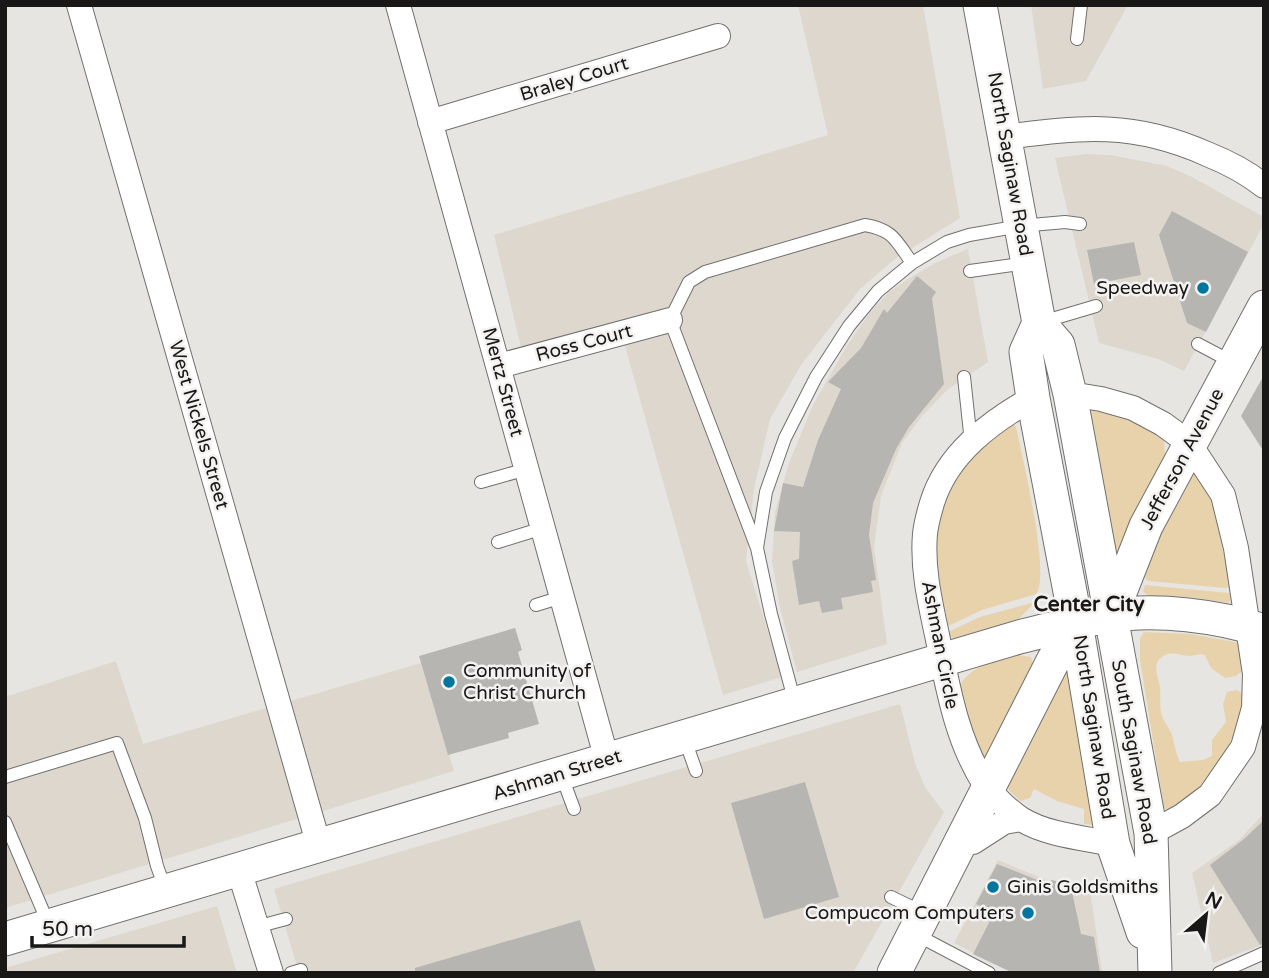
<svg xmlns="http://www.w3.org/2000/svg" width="1269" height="978" viewBox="0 0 1269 978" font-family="'Varela Round',sans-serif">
  <rect width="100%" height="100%" fill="#e7e5e2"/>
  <path fill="#ddd7ce" d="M798,5H923L960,218L896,258L860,289L801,365L770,419L754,489L746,561L782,677L723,695L623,339L526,368L494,235L828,135Z
    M1031,5H1128L1086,81L1043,89Z
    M1086,154L1111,155L1167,166L1192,177L1264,217V224L1184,371L1158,359L1099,343L1055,158Z
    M968,249L988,362L947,390L922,416L902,443L881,496L874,547L887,644L797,672L780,608L772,561L775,512L789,463L813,405L848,344L869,314L889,292L908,279L937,262Z
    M116,661L143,744L421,663L454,771L5,908V697Z
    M900,704L915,763L926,789L944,812L853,973H299L274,889Z
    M1264,813V944L1213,963L1192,873L1239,840Z
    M998,860L1049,881L1090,889L1102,973H1022L1001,967L954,943Z
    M217,906L237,973H5V968Z"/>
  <path fill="#e7d2ac" d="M1085,406L1123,412L1164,439L1165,457L1133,516L1117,554H1114Z
    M1014,424L1016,427C1022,455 1051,576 1036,594L982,610L946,627L935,546L942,504L973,449Z
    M1195,471L1211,495L1231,587L1225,588L1148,581L1145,578C1152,549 1173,489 1195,471Z
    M1145,585L1229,593L1233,598L1228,603L1188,597L1149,596L1143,592Z
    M1035,602L1019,619L954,638L948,636V632L980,617Z
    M1144,632L1190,634L1235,642L1239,644L1244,669L1236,676L1225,678L1211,668L1205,655C1199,653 1195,656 1189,656C1180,656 1171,650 1162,657C1151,664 1159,678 1160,688C1161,697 1159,706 1162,716C1164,722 1170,729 1172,735C1175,746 1175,751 1180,762L1203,760L1212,756V740L1226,722L1223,704L1227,692L1237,690L1245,696C1230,756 1221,774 1169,810L1164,808L1140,660V638Z
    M1018,655L1031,657L1033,666L986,766L957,691C968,665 994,662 1018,655Z
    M1067,666L1097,825L1084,824V809L1057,801L1034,789L1030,798L1020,801L1009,790L1005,783Z"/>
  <path fill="#b7b5b2" d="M1172,211L1248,252L1206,332L1187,323L1159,235Z
    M1134,242L1141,275L1094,284L1087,250Z
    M917,276L936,292L932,298L944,384L909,427L896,449L873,503L869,535L876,580L871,581L873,592L841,598L843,609L822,613L819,601L799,605L792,561L799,559L800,532L774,531L783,483L803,487L818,440L841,389L828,382L861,348L884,309L887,313Z
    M1264,375V452L1241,416Z
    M515,628L522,650L518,652L539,724L508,733L509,738L448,755L419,656Z
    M805,782L839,897L764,919L731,803Z
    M1264,820V944L1260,945L1210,865L1244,839Z
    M997,864L1050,885L1051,880L1066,883L1071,887L1081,934L1094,937L1100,973H1013L973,954L994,913L976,904Z
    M580,920L596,973H415V968Z"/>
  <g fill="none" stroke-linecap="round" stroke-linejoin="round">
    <g stroke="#72706e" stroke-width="14">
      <path id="lane" d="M1077,39L1081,5
        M970,271L1027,263
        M1042,322L1096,306
        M1198,344L1232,362
        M964,377L971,442
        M481,482L527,469
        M498,542L543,528
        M757,548L670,320L689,282L705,272L865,225C894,230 896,241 912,263
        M536,605L562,597
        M795,703L771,614L757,548L766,492L785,438L816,377L849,326L878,291L912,263L947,242L969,235L1020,226L1065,222L1080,224
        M684,737L696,771
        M561,774L574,809
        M5,777L117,743L145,818L157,866L166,891
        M5,822L49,925
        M891,897L922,912
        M256,927L286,919
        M915,934L989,973
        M291,973L301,970
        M1219,973L1264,953"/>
    </g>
    <g stroke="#72706e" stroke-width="26">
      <path id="street" d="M79,5L319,846
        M398,5L607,760
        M430,122L718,36
        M1005,137C1083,127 1133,121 1207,154C1227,162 1248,173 1264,186
        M499,366L670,320
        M1070,394L1101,399L1133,408L1163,424L1189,443L1223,495L1236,548L1255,674L1254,708L1243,747L1210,795L1182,816L1151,833
        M1033,398C990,422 947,454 932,503C929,513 926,524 925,534C922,568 930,602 937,635C948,687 956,740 986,786C993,796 1010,812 1021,819C1047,835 1084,838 1113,844
        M963,841L973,842L1004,822L1021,819
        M239,870L271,973"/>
    </g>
    <g stroke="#72706e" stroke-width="35">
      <path id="secondary" d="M980,5L1039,323L1058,345L1070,394L1151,833L1155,973
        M1039,323L1026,352L1033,398L1076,623L1113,844L1143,932
        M1111,615L1146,526L1264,307
        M5,939L1019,637C1049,630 1078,621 1109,616C1156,608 1219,616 1264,631
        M894,973L1054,659L1076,623"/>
    </g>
    <use href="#lane" stroke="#fff" stroke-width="12"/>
    <use href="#street" stroke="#fff" stroke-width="24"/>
    <use href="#secondary" stroke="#fff" stroke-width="33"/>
  </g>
  <g fill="#00769f" stroke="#f4f2f0" stroke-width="2.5">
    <circle cx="1203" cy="288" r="7"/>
    <circle cx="449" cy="682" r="7"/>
    <circle cx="993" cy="887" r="7"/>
    <circle cx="1028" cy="913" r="7"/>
  </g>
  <g text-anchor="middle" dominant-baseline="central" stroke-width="5" stroke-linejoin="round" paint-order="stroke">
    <g font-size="19" fill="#191817" stroke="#f4f2f0">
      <text transform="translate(574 79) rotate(-17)">Braley Court</text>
      <text transform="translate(1010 164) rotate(80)">North Saginaw Road</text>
      <text transform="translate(584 343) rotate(-15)">Ross Court</text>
      <text transform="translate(503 382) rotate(75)">Mertz Street</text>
      <text transform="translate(199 425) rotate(74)">West Nickels Street</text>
      <text transform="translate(1182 459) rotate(-62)">Jefferson Avenue</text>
      <text transform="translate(940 645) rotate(79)">Ashman Circle</text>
      <text transform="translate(1094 727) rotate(81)">North Saginaw Road</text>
      <text transform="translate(1134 752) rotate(80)">South Saginaw Road</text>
      <text transform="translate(557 775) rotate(-17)">Ashman Street</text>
    </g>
    <g font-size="19" fill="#191817" stroke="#f4f2f0" text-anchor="end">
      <text x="1189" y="288">Speedway</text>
      <text x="463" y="671" text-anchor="start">Community of<tspan x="463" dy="22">Christ Church</tspan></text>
      <text x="1007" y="887" text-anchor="start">Ginis Goldsmiths</text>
      <text x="1014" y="913">Compucom Computers</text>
    </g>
    <g font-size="21" font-weight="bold" fill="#191817" stroke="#f4f2f0">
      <text x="1089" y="604">Center City</text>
    </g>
  </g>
  <rect width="1269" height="978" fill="none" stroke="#191817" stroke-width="14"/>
  <g transform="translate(1206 915) rotate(28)" stroke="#f4f2f0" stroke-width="5" paint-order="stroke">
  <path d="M0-5L12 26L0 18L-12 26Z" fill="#191817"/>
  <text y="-10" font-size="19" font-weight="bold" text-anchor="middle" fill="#191817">N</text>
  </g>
  <path d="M32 936v10h152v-10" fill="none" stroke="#191817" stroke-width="3.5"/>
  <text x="42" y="936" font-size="21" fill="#191817" stroke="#f4f2f0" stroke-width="5" paint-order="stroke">50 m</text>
</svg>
